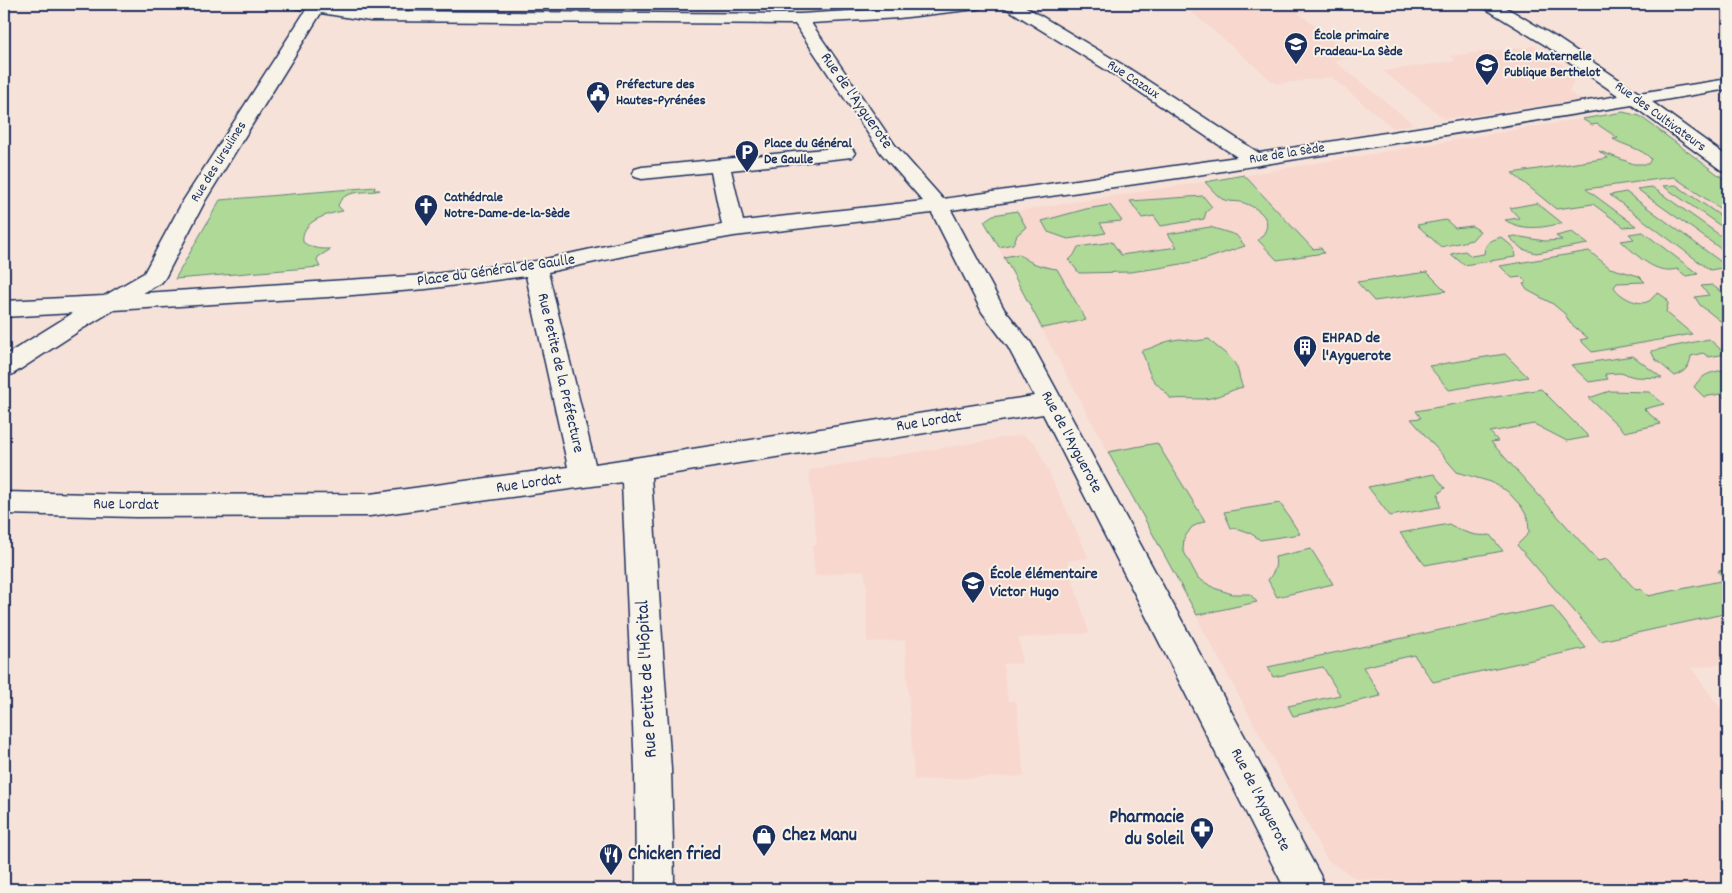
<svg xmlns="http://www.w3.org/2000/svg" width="1732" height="893" viewBox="0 0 1732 893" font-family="Dekko,sans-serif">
  <rect width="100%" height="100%" fill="#f7e2d9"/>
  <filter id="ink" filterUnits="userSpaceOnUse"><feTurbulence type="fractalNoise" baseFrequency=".02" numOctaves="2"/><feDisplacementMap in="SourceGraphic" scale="10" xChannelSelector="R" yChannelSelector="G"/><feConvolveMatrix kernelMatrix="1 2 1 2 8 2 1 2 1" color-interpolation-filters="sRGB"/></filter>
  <g filter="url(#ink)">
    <path fill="#f7d7ce" d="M1182,4H1362L1298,13L1355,57L1333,60L1413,124L1393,128L1331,77L1276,84Z
      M1534,46L1576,74L1569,92L1581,100L1445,119L1383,71L1456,61L1450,56Z
      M1623,112L1640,116L1728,182V663L1691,668L1728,719V889H1579L1357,879L1327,860L984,221L993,215L1017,211L1205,182Z
      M1021,435L1035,443L1089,558L1067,561L1089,633L1019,638L1022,663L1003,664L1008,701H1016L1024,776L914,780L905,640L867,642V587L864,570L815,576L812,546L817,545L809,470Z"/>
    <path fill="#aed997" stroke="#64847a" d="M1623,112L1640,116L1728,182V214L1674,177L1586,189L1636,226L1624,227L1593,204L1556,209L1512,173L1608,158L1599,151L1634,164H1648L1651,159C1643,149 1625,146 1613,139L1618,138L1597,124L1592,125L1582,119Z
      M1244,175L1313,249L1321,248L1324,253L1277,260L1258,240C1278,222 1260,208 1241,202C1235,201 1227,202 1222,199C1216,195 1210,187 1205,182Z
      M1676,185L1728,221V231L1663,186Z
      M375,187L374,190H380C367,194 343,188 338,206L343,211C327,214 300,221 303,242C312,249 320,249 331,249L318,257L317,261L320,267L175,279L220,200Z
      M1652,187L1728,241V254L1637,189Z
      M1626,192L1728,267L1710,270L1610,195Z
      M1203,196L1212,207L1206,212L1204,219L1161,226L1154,216L1142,218L1130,201Z
      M1537,203L1562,223C1543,228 1522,231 1505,220L1519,218L1510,208Z
      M1110,205L1122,221L1100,223L1106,233L1068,239L1048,232L1042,221L1086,209Z
      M1017,211L1026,227L1017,235L1013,244L999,247L984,221L993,215Z
      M1446,220L1455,228L1472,226L1480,231L1472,240L1441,247L1417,225Z
      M1210,227L1236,235L1245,246L1203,260L1159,268L1130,272L1079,273L1069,260L1074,255L1078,247L1112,242L1121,255L1177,247L1168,234Z
      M1572,232L1588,244L1536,253L1522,249L1509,237L1515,236L1545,241L1562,240L1556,236Z
      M1643,232L1698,274L1686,276L1677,269C1655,275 1637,255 1621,241L1634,239L1629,234Z
      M1501,237L1514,248L1515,257L1464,265L1451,254L1465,251L1471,256L1484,254C1485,242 1490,241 1501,237Z
      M1589,251L1610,268L1639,276L1645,282L1617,283L1614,287C1619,296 1638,307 1649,301C1652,299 1655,295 1657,292L1667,299L1668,304L1666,312L1692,334L1592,352L1580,340L1588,338L1570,323L1565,314L1553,304L1527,290L1523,284L1527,283L1521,277L1512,278L1500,266Z
      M1019,254C1030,264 1043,267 1057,269L1086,320L1042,328L1004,257Z
      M1427,272L1446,291L1374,301L1357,282Z
      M1712,285L1728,297V327L1700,305L1695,297L1709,295L1701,286Z
      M1180,339L1196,341L1209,339C1216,348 1226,352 1233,361C1240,370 1238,378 1243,387C1230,390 1218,398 1204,399C1192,399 1182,398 1171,399C1165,390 1153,383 1150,374C1146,366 1146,359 1141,351C1157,347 1162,341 1180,339Z
      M1709,339L1726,354L1709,357L1703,353L1691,356C1690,366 1684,373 1675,376L1655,359L1651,351Z
      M1505,354L1528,377L1449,390L1429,366Z
      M1633,356L1662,378L1635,377L1620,373L1605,374L1608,379L1589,382L1571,365Z
      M1728,369V401L1720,394L1704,397L1694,387C1704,372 1711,373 1728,369Z
      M1541,389L1589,437L1567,441L1534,424L1490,432L1498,441L1491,442L1598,561L1607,559L1636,590L1641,589L1648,596L1725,580L1718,571L1728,569V613L1600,641L1517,545L1529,533L1528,518L1521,506L1507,491L1491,482L1457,472L1411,419L1421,418L1416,411Z
      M1610,391L1649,392L1664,404L1644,409L1661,424L1625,432L1589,398Z
      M1157,443L1205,521L1192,527L1184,538L1183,550L1198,578L1214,588L1232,594H1250L1257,602L1197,615L1108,452Z
      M1434,474L1445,488L1438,494L1440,507L1390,516L1368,487Z
      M1280,503L1300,534L1260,540C1250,532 1243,529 1231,528L1224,512Z
      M1449,524C1463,532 1474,537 1490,535L1503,551L1425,565L1400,533Z
      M1311,549L1333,584L1277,597L1268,580C1274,572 1277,567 1275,557Z
      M1552,606L1586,648L1433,682L1414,655L1363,667L1381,696L1293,716L1288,706L1340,695L1323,667L1273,677L1268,667Z"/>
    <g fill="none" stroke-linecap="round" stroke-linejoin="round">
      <g stroke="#1b2f5e" stroke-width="3">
        <path id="minor" d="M288,4H326L370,11L800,14L899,8L938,4H985L983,7L977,9L899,18L811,23L895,145L943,199L1237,157L1116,76L1004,7L1002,4H1021L1128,68L1259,153L1619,96L1545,45L1483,7L1481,4H1500L1557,38L1639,93L1728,79V89L1652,102L1728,157V172L1721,170L1632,105L1185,177L951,210L1004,309L1031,343L1320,875L1325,889H1285L1043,414L651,477L671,769L674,879L672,889H634L636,879L635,769L622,482L370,516L136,517L4,514V492L136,495L370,494L568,467L526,276L426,289L328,297L114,310L82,329L13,374L4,377V356L73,313L4,317V301L104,296L144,273L183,201L306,10L290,7ZM321,13L370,21L795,24L881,153L923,201L743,221L731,170L852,157L855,153L852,149L845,147L642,167L635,169L632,173L635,177L642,179L711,172L722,225L633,240L536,261L426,275L143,293L161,283L165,278L205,201ZM932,213L982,312L1008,347L1034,396L595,464L548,272L633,254L734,236Z"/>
      </g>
      <use href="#minor" fill="#f7f3e8" fill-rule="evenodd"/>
    </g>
  </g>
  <defs>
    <g id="school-pin" transform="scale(1.25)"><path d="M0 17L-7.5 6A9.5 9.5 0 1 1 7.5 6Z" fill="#1b2f5e" stroke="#f7f3e8"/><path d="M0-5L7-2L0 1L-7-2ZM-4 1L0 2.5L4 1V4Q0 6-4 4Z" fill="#fff"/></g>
    <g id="civic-pin" transform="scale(1.25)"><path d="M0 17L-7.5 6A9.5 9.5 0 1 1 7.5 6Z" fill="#1b2f5e" stroke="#f7f3e8"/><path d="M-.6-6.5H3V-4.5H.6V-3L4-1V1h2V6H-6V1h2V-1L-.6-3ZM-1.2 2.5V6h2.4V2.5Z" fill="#fff"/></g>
    <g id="parking-pin" transform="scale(1.25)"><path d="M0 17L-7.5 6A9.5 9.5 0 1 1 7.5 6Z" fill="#1b2f5e" stroke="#f7f3e8"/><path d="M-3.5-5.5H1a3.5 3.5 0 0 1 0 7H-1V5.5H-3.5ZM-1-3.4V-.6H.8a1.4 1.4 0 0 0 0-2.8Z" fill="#fff"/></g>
    <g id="church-pin" transform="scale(1.25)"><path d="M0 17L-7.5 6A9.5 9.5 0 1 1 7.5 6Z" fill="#1b2f5e" stroke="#f7f3e8"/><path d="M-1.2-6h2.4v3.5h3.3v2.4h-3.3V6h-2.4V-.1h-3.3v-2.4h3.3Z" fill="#fff"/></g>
    <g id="building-pin" transform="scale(1.25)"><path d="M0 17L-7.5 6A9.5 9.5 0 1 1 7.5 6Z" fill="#1b2f5e" stroke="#f7f3e8"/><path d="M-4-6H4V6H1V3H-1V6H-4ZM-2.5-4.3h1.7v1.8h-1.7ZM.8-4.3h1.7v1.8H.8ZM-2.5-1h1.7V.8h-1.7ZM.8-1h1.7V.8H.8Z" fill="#fff"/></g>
    <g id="pharmacy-pin" transform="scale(1.25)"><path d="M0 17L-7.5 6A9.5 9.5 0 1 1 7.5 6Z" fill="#1b2f5e" stroke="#f7f3e8"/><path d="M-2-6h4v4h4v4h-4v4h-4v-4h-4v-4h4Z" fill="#fff"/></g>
    <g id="shop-pin" transform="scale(1.25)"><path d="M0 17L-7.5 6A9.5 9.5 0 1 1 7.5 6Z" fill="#1b2f5e" stroke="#f7f3e8"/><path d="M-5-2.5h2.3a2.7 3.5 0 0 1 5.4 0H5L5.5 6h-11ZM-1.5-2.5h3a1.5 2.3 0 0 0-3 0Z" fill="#fff"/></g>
    <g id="restaurant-pin" transform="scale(1.25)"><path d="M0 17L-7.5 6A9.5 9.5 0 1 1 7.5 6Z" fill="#1b2f5e" stroke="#f7f3e8"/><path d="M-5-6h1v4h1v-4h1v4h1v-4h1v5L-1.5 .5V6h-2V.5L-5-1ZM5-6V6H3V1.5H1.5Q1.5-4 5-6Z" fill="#fff"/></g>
  </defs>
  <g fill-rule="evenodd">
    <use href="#school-pin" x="1296" y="44"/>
    <use href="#school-pin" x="1487" y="65"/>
    <use href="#civic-pin" x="598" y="93"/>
    <use href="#parking-pin" x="747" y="152"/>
    <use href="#church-pin" x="426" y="206"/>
    <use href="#building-pin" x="1305" y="347"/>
    <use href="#school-pin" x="973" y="583"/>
    <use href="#pharmacy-pin" x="1202" y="829"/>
    <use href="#shop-pin" x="764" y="836"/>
    <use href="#restaurant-pin" x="611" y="855"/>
  </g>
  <g text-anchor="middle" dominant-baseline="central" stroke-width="4" stroke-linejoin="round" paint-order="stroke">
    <g font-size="14" font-weight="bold" fill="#1b2f5e" stroke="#f7f3e8" text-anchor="start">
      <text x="1314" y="36">École primaire<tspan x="1314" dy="16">Pradeau-La Sède</tspan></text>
      <text x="1504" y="57">École Maternelle<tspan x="1504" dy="16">Publique Berthelot</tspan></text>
      <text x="616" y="85">Préfecture des<tspan x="616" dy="16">Hautes-Pyrénées</tspan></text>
      <text x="764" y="144">Place du Général<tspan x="764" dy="16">De Gaulle</tspan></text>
      <text x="444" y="198">Cathédrale<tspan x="444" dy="16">Notre-Dame-de-la-Sède</tspan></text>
    </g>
    <g font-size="14" fill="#1b2f5e" stroke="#f7f3e8">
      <text transform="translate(1133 80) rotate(33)">Rue Cazaux</text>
      <text transform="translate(1660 117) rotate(36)">Rue des Cultivateurs</text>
      <text transform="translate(1287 154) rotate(-9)">Rue de la Sède</text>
      <text transform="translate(219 162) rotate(-58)">Rue des Ursulines</text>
    </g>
    <g font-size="16" fill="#1b2f5e" stroke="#f7f3e8">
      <text transform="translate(856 101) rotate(55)">Rue de l'Ayguerote</text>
      <text transform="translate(496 271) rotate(-8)">Place du Général de Gaulle</text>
      <text transform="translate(560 373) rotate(77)">Rue Petite de la Préfecture</text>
      <text transform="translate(929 422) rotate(-9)">Rue Lordat</text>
      <text transform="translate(1071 442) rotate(62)">Rue de l'Ayguerote</text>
      <text transform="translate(529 484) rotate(-8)">Rue Lordat</text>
      <text transform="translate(126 505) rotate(1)">Rue Lordat</text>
      <text transform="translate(1260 800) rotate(63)">Rue de l'Ayguerote</text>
    </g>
    <g font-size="16" font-weight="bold" fill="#1b2f5e" stroke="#f7f3e8" text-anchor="start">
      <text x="1322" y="338">EHPAD de<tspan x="1322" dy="18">l'Ayguerote</tspan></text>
      <text x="990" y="574">École élémentaire<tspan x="990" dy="18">Victor Hugo</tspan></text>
    </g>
    <g font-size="19" fill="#1b2f5e" stroke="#f7f3e8">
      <text transform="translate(648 679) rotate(-93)">Rue Petite de l'Hôpital</text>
    </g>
    <g font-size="19" font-weight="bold" fill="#1b2f5e" stroke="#f7f3e8" text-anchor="start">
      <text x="1184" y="818" text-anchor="end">Pharmacie<tspan x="1184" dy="22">du Soleil</tspan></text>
      <text x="782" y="836">Chez Manu</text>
      <text x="628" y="855">Chicken fried</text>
    </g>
  </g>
  <rect width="1732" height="893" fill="none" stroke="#f7f3e8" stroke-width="20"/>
  <rect x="10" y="10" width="1712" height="873" fill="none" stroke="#1b2f5e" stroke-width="2" filter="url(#ink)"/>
</svg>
